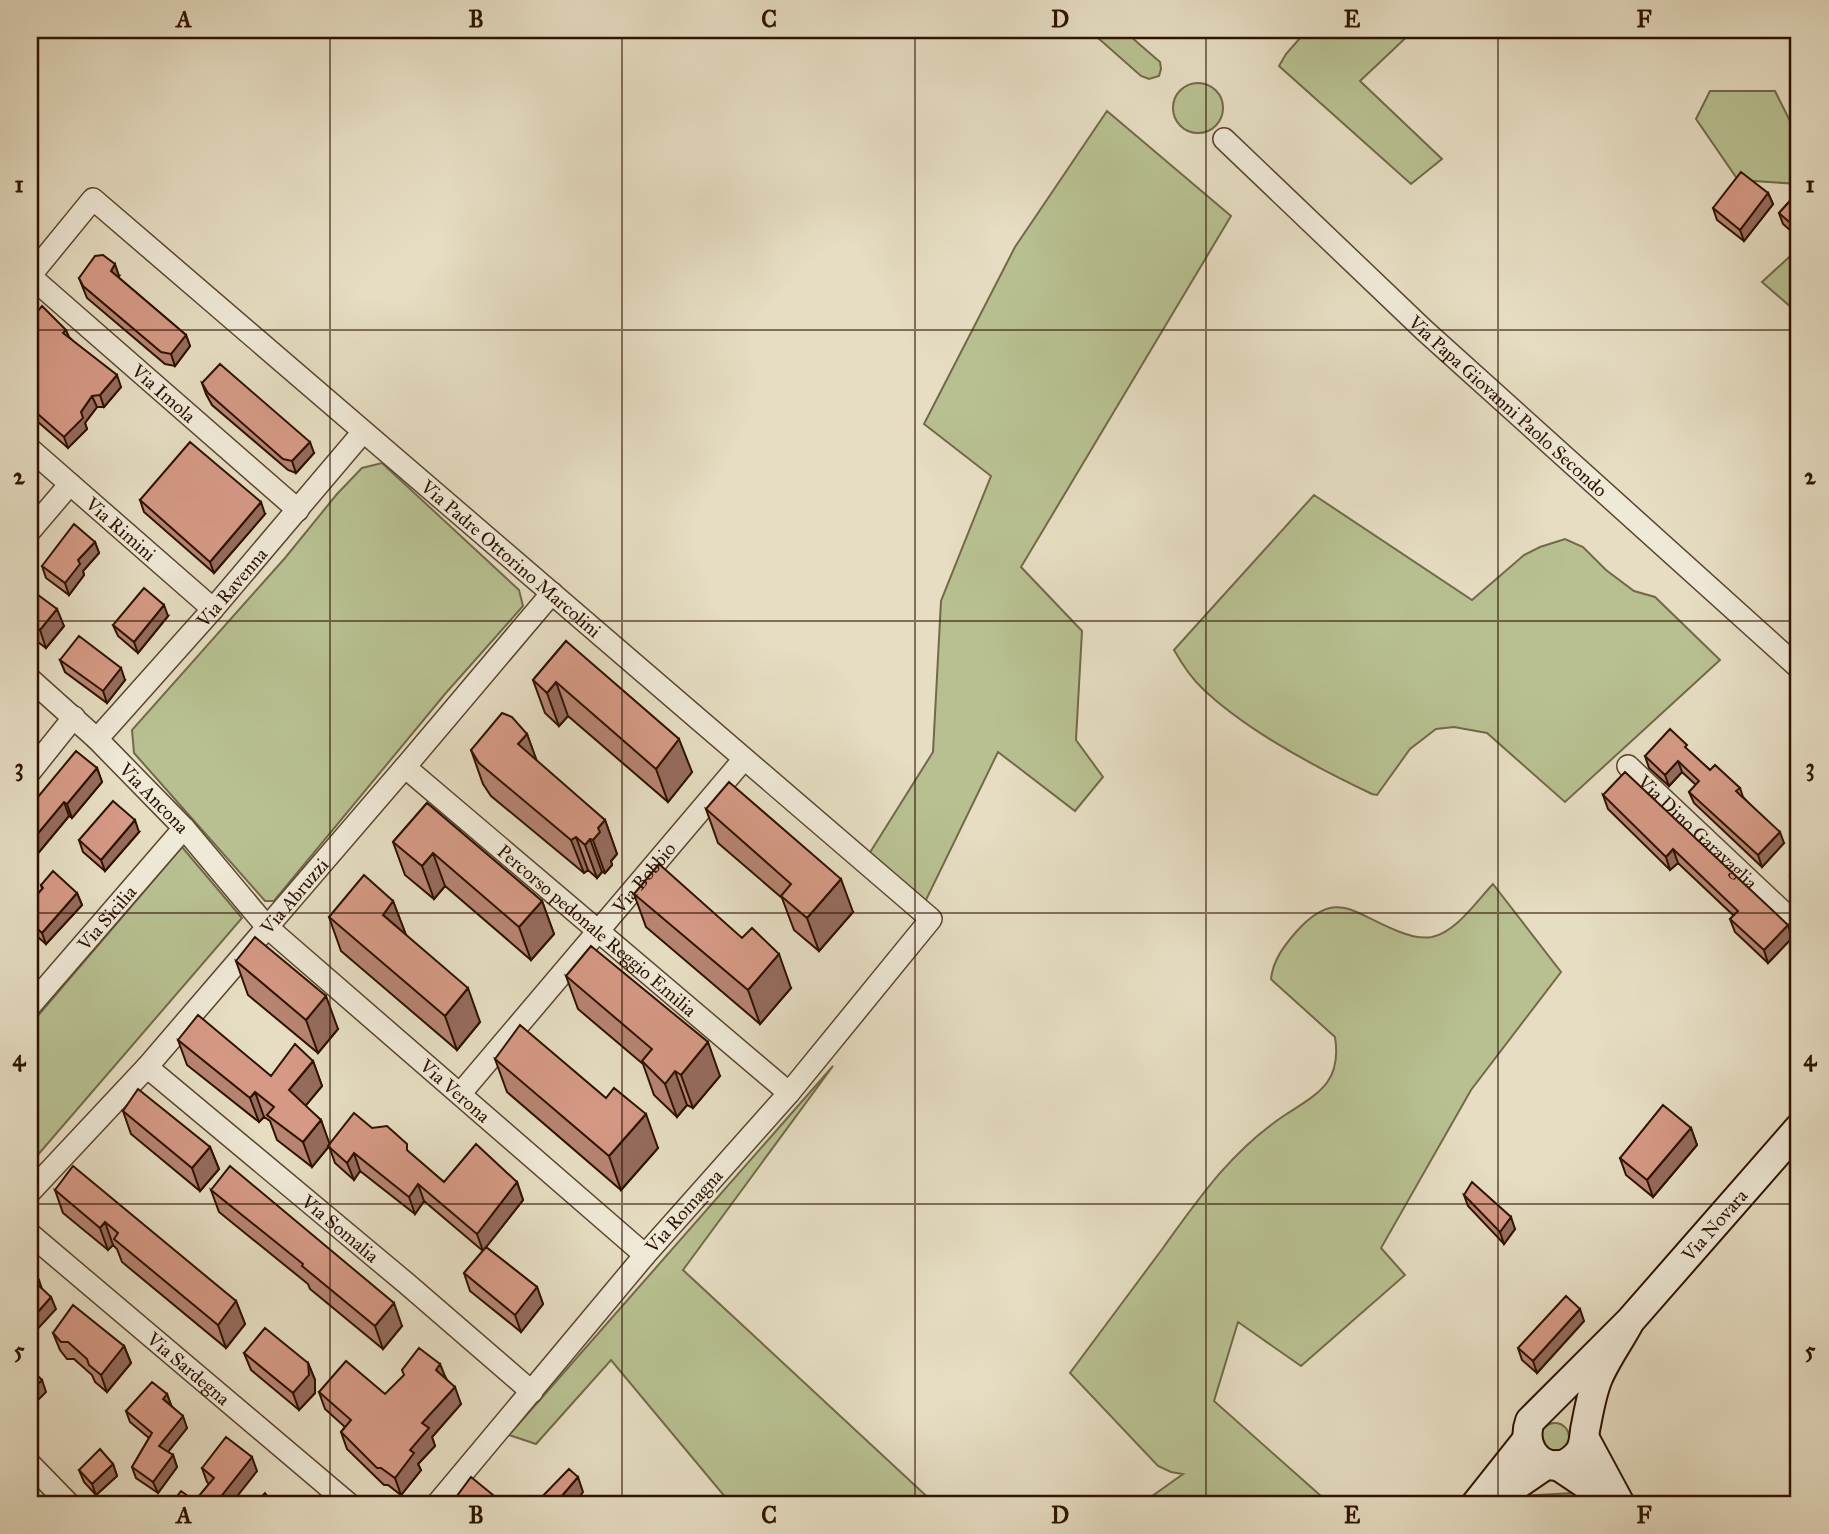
<svg xmlns="http://www.w3.org/2000/svg" width="1829" height="1534" viewBox="0 0 1829 1534" font-family="'IM FELL Great Primer',serif">
  <rect width="100%" height="100%" fill="#e6ddc2"/>
  <filter id="stains"><feTurbulence type="fractalNoise" baseFrequency=".00286" numOctaves="4"/><feColorMatrix values="0 0 0 0 .2 0 0 0 0 .09 0 0 0 0 .02 0 0 0 .5 -.17"/></filter>
  <radialGradient id="worn" r=".72"><stop offset=".6" stop-color="#630" stop-opacity="0"/><stop offset="1" stop-color="#630" stop-opacity=".3"/></radialGradient>
  <path fill="#b8c091" stroke="#736948" stroke-width="2" d="M1089,30H1123L1160,62L1161,69L1159,76L1149,79L1141,76Z
    M1307,30H1414L1360,81L1442,159L1411,184L1279,66L1286,54Z
    M1173 108a25 25 0 1 1 50 0a25 25 0 1 1-50 0Z
    M1710,91H1775L1799,139V184L1738,180L1696,119Z
    M1107,111L1231,216L1021,567L1082,631L1076,740L1103,777L1075,811L998,752L925,902L869,854L933,752L941,601L991,476L924,424L1015,247Z
    M1799,248V314L1762,282Z
    M382,463L519,590L523,606L445,694L274,901H265L134,753L132,730L285,558L337,494L362,468Z
    M1314,495L1472,600L1524,555L1540,547L1565,539L1583,547L1606,570L1634,591L1655,597L1720,660L1565,802L1487,733L1454,727L1436,729L1410,749L1377,795L1372,794C1317,768 1246,730 1203,689C1191,678 1182,664 1174,650Z
    M182,847L242,918L30,1164V1025Z
    M1493,884L1561,972L1471,1090L1381,1248L1405,1275L1301,1366L1238,1322L1214,1401L1330,1504H1141L1183,1474L1171,1472L1158,1466L1070,1373C1101,1331 1132,1290 1163,1248C1199,1198 1232,1150 1285,1115C1319,1093 1342,1082 1335,1037L1274,982L1271,979C1273,960 1284,946 1296,932C1337,886 1354,915 1400,932C1410,936 1421,939 1432,937C1456,932 1476,902 1493,884Z
    M833,1066L683,1270L935,1504H731L611,1360L536,1444L509,1435Z
    M1541 1437a14 14 0 1 1 28 0a14 14 0 1 1-28 0Z
    M1573,1493L1586,1504H1514L1521,1496Z"/>
  <g fill="none" stroke-linecap="round" stroke-linejoin="round">
    <g stroke="#5c4530" stroke-width="24">
      <g id="street">
        <path id="s1" d="M1224,139L1424,330L1799,668"/>
        <path id="s2" d="M30,276L93,199L931,919L789,1093L645,1255L437,1504"/>
        <path id="s3" d="M30,276L298,510"/>
        <path id="s4" d="M30,449L213,609"/>
        <path d="M30,531L70,484"/>
        <path id="s5" d="M30,679L97,739L184,828L267,927L645,1255"/>
        <path id="s6" d="M97,739L213,609L363,432"/>
        <path id="s7" d="M1628,766L1799,927"/>
        <path id="s8" d="M405,767L789,1093"/>
        <path d="M30,772L74,717"/>
        <path id="s9" d="M30,1006L184,828"/>
        <path id="s10" d="M147,1067L406,1283L532,1392"/>
        <path id="s11" d="M460,1094L744,759"/>
        <path id="s12" d="M30,1192L147,1067L405,767L552,593"/>
        <path id="s13" d="M30,1234L349,1504"/>
        <path d="M30,1464L69,1504"/>
      </g>
    </g>
    <g stroke="#2e1200" stroke-width="32">
      <g id="secondary">
        <path id="s14" d="M1630,1321C1620,1340 1606,1359 1598,1378C1592,1392 1589,1410 1586,1425C1583,1436 1586,1446 1577,1455C1552,1482 1518,1453 1530,1421L1630,1321L1799,1128"/>
        <path d="M1585,1439L1620,1504"/>
        <path d="M1557,1465L1615,1504"/>
        <path d="M1476,1504L1526,1441"/>
        <path d="M1489,1504L1547,1464"/>
      </g>
    </g>
    <use href="#street" stroke="#efe9d7" stroke-width="21"/>
    <use href="#secondary" stroke="#efe9d7" stroke-width="28"/>
  </g>
  <path fill="#b78472" stroke="#2e1200" stroke-width="2" d="M1799,191V238L1783,224L1779,213Z
    M1768,193L1773,204L1744,241L1717,220L1713,208Z
    M119,276L118,277L186,335L190,346L175,366L165,364L87,298L79,278Z
    M30,321L66,330L69,337L121,387L104,407H97L85,423L87,429L68,448L30,415Z
    M202,383L314,453L296,473L288,470L212,405L206,394Z
    M140,500L265,514L214,573L144,512Z
    M95,542L99,553L83,571L84,575L69,595L46,578L42,566Z
    M30,589L64,626L46,648L30,636Z
    M168,616L138,653L118,636L113,625Z
    M566,641L692,772L668,802L568,716L559,726L545,713L533,680Z
    M60,660L125,680L107,703L65,672Z
    M527,734L537,762L605,820L617,854L611,861L612,865L605,873L602,872L597,878L588,870L584,873L491,796L483,784L471,750Z
    M1689,751L1710,770L1740,788L1743,797L1784,843L1762,867L1694,803L1689,792L1696,785L1682,772L1669,786L1649,768L1645,756Z
    M97,768L102,782L72,818L69,816L30,863V802L33,803Z
    M1603,795L1788,925L1792,938L1768,963L1735,932L1730,919L1734,916L1678,863L1670,870L1608,809Z
    M427,803L542,901L554,934L531,960L445,886L434,899L405,875L393,842Z
    M706,809L853,912L819,951L794,930L782,898L718,843Z
    M139,832L105,871L83,852L79,840Z
    M1799,867V892L1795,888L1790,876Z
    M41,885L77,893L82,905L46,944L30,930V903L42,889Z
    M634,894L791,988L760,1024L646,927Z
    M393,901L406,935L480,1022L457,1050L341,951L329,917Z
    M236,961L338,1029L318,1053L248,995Z
    M1799,963V986L1796,982L1792,971Z
    M566,976L720,1076L693,1108L687,1105L677,1117L654,1095L643,1064L578,1009Z
    M178,1040L271,1076L313,1061L322,1086L305,1106L321,1120L329,1145L372,1128L411,1154L444,1182H517L523,1200L486,1247L537,1287L543,1304L521,1332L470,1291L464,1273L483,1251L424,1201L415,1214L360,1171L354,1180L335,1163L329,1146L312,1167L277,1140L270,1121L264,1117L259,1122L187,1065Z
    M495,1059L658,1148L621,1190L507,1092Z
    M123,1111L210,1147L219,1169L200,1191L131,1134Z
    M1691,1128L1697,1145L1653,1197L1626,1175L1620,1158Z
    M55,1190L236,1301L245,1324L226,1348L122,1262L117,1249L113,1245L108,1250L63,1213Z
    M211,1190L402,1326L383,1349L310,1289L308,1284L219,1212Z
    M1464,1195L1515,1229L1504,1244L1468,1206Z
    M1584,1321L1537,1373L1522,1360L1518,1348Z
    M53,1333L124,1346L131,1363L107,1392L95,1382L92,1375L74,1359H67L60,1350Z
    M244,1353L308,1363L315,1380V1393L299,1410L251,1370Z
    M446,1378L461,1404L432,1437L435,1446L418,1464L421,1470L401,1495L388,1485H384L347,1449L341,1432L345,1427L325,1409L319,1392L385,1394Z
    M167,1394L171,1405L187,1428L168,1452L173,1455L177,1467L158,1493L136,1478L132,1467L149,1438L130,1422L126,1411Z
    M113,1464L117,1476L96,1495L84,1482L79,1470Z
    M202,1468L257,1471L195,1501L209,1484L207,1482Z"/>
  <path fill="#956b5d" stroke="#2e1200" stroke-width="2" d="M1768,193L1773,204L1744,241L1740,230Z
    M115,264L119,276L115,283L111,271Z
    M186,335L190,346L175,366L171,354Z
    M117,375L121,387L104,407L100,395Z
    M92,396L97,407L85,423L87,429L68,448L64,437Z
    M310,442L314,453L296,473L292,461Z
    M261,502L265,514L214,573L210,562Z
    M95,542L99,553L83,571L84,575L69,595L65,583L78,560Z
    M164,605L168,616L138,653L134,642Z
    M57,609L64,626L46,648L40,630Z
    M121,668L125,680L107,703L103,691Z
    M556,682L568,716L559,726L547,693Z
    M31,712L35,723L30,730V713Z
    M527,734L539,767L518,744Z
    M679,739L692,772L668,802L656,769Z
    M1678,761L1682,772L1669,786L1665,775Z
    M97,768L102,782L72,818L67,804Z
    M64,802L69,816L30,863V843Z
    M135,820L139,832L105,871L101,860Z
    M605,820L617,854L611,861L612,865L605,873L593,840L598,828Z
    M1780,832L1784,843L1762,867L1758,855Z
    M576,837L588,870L584,873L571,840Z
    M590,839L602,872L597,878L585,845Z
    M1673,849L1678,863L1670,870L1666,857Z
    M433,853L445,886L434,899L422,866Z
    M841,879L853,912L819,951L807,918Z
    M77,893L82,905L46,944L42,933Z
    M393,901L406,935L383,915Z
    M542,901L554,934L531,960L519,927Z
    M1788,925L1792,938L1768,963L1764,950Z
    M779,954L791,988L760,1024L748,990Z
    M468,988L480,1022L457,1050L445,1016Z
    M326,996L338,1029L318,1053L306,1020Z
    M708,1042L720,1076L693,1108L681,1075Z
    M313,1061L322,1086L298,1115L289,1090Z
    M675,1071L687,1105L677,1117L665,1084Z
    M255,1092L264,1117L259,1122L250,1098Z
    M646,1114L658,1148L621,1190L609,1156Z
    M321,1120L330,1145L312,1167L303,1142Z
    M1691,1128L1697,1145L1653,1197L1647,1180Z
    M210,1147L219,1169L200,1191L192,1168Z
    M354,1153L360,1171L354,1180L347,1163Z
    M517,1182L523,1200L483,1251L477,1234Z
    M418,1184L424,1201L415,1214L409,1197Z
    M1511,1217L1515,1229L1504,1244L1500,1232Z
    M105,1222L113,1245L108,1250L100,1228Z
    M39,1280L43,1292L36,1283Z
    M537,1287L543,1304L521,1332L515,1315Z
    M51,1297L56,1309L33,1334L30,1321Z
    M236,1301L245,1324L226,1348L218,1325Z
    M394,1303L402,1326L383,1349L375,1326Z
    M1580,1309L1584,1321L1537,1373L1533,1361Z
    M124,1346L131,1363L107,1392L101,1375Z
    M308,1363L315,1380V1393L299,1410L293,1393Z
    M440,1364L447,1381L436,1370Z
    M42,1380L46,1392L30,1408V1392Z
    M455,1387L461,1404L432,1437L435,1446L418,1464L421,1470L401,1495L395,1478L410,1450L422,1423Z
    M167,1394L171,1405L163,1399Z
    M183,1416L187,1428L163,1458L159,1446Z
    M173,1455L177,1467L158,1493L153,1482Z
    M252,1457L257,1471L231,1504H221L219,1499Z
    M113,1464L117,1476L96,1495L92,1484Z
    M578,1477L583,1492L574,1504H555Z"/>
  <path fill="#d59985" stroke="#2e1200" stroke-width="2" d="M1741,172L1768,193L1740,230L1713,208Z
    M1799,191V225L1796,228L1779,213Z
    M103,255L115,264L111,271L186,335L171,354L161,352L83,286L79,278L95,256Z
    M42,306L66,330L63,333L117,375L100,395L92,396L81,412L83,418L64,437L30,407V321Z
    M220,364L310,442L292,461L283,459L208,393L202,383Z
    M190,442L261,502L210,562L140,500Z
    M74,524L95,542L78,560L80,564L65,583L42,566Z
    M144,588L164,605L134,642L113,625Z
    M30,589L57,609L40,630L30,623Z
    M79,636L121,668L103,691L60,660Z
    M566,641L679,739L656,769L556,682L547,693L533,680Z
    M502,713L512,717L527,734L518,744L605,820L598,828L600,832L593,840L590,839L585,845L576,837L571,840L479,763L471,750Z
    M1670,729L1687,745L1685,747L1710,770L1715,765L1740,788L1736,791L1780,832L1758,855L1689,792L1699,781L1678,761L1665,775L1645,756Z
    M76,751L97,768L67,804L64,802L30,843V802L31,801L33,803Z
    M1625,772L1788,925L1764,950L1730,919L1738,911L1673,849L1666,857L1603,795Z
    M729,782L841,879L807,918L781,896L791,884L706,809Z
    M113,801L135,820L101,860L79,840Z
    M427,803L542,901L519,927L433,853L422,866L393,842Z
    M659,864L742,938L752,928L779,954L748,990L634,894Z
    M1799,867V885L1790,876Z
    M53,871L77,893L42,933L30,922V903L43,888L41,885Z
    M364,875L393,901L383,915L468,988L445,1016L329,917Z
    M255,937L326,996L306,1020L236,961Z
    M591,946L708,1042L681,1075L675,1071L665,1084L642,1061L652,1049L566,976Z
    M1799,963V978L1792,971Z
    M198,1015L271,1076L295,1044L313,1061L289,1090L321,1120L303,1142L267,1115L274,1107L255,1092L250,1098L178,1040Z
    M520,1025L606,1098L614,1088L646,1114L609,1156L495,1059Z
    M138,1089L210,1147L192,1168L123,1111Z
    M1663,1105L1691,1128L1647,1180L1620,1158Z
    M354,1113L372,1128L387,1126L407,1144V1150L444,1182L476,1144L517,1182L477,1234L418,1184L409,1197L354,1153L347,1163L328,1146Z
    M73,1166L236,1301L218,1325L114,1239L118,1233L105,1222L100,1228L55,1190Z
    M230,1166L394,1303L375,1326L302,1266L303,1264L211,1190Z
    M1472,1182L1511,1217L1500,1232L1464,1195Z
    M486,1247L537,1287L515,1315L464,1273Z
    M30,1271L39,1280L36,1283L51,1297L30,1321Z
    M1566,1296L1580,1309L1533,1361L1518,1348Z
    M73,1305L124,1346L101,1375L89,1365L87,1359L68,1342H61L53,1333Z
    M265,1328L308,1363L309,1375L293,1393L244,1353Z
    M419,1348L440,1364L436,1370L455,1387L422,1423L429,1428L410,1450L414,1453L395,1478L381,1468H377L341,1432L351,1420L319,1392L346,1361L385,1394L404,1375L402,1370Z
    M30,1368L42,1380L30,1392Z
    M152,1382L167,1394L163,1399L183,1416L159,1446L173,1455L153,1482L132,1467L152,1433L126,1411Z
    M226,1437L252,1457L219,1499L225,1504H171L181,1491L195,1501L214,1478L202,1468Z
    M100,1449L113,1464L92,1484L79,1470Z
    M569,1469L578,1477L555,1504H535Z
    M471,1477L504,1504H451Z
    M265,1493L271,1501L274,1497L284,1504H255Z"/>
  <path fill="none" stroke="#2e1200" stroke-width="2" stroke-opacity="0.55" d="M330,30V1504M622,30V1504M915,30V1504M1206,30V1504M1498,30V1504M30,330H1799M30,621H1799M30,913H1799M30,1204H1799"/>
  <g text-anchor="middle" dominant-baseline="central" stroke-width="5" stroke-linejoin="round" paint-order="stroke">
    <g font-size="19" fill="#2e1200" stroke="#efe9d7">
      <text stroke="none"><textPath href="#s3" startOffset="178">Via Imola</textPath></text>
      <text stroke="none"><textPath href="#s1" startOffset="390">Via Papa Giovanni Paolo Secondo</textPath></text>
      <text stroke="none"><textPath href="#s4" startOffset="121">Via Rimini</textPath></text>
      <text stroke="none"><textPath href="#s2" startOffset="651">Via Padre Ottorino Marcolini</textPath></text>
      <text stroke="none"><textPath href="#s6" startOffset="203">Via Ravenna</textPath></text>
      <text stroke="none"><textPath href="#s5" startOffset="172">Via Ancona</textPath></text>
      <text stroke="none"><textPath href="#s7" startOffset="96">Via Dino Garavaglia</textPath></text>
      <text stroke="none"><textPath href="#s11" startOffset="284">Via Bobbio</textPath></text>
      <text stroke="none"><textPath href="#s12" startOffset="397">Via Abruzzi</textPath></text>
      <text stroke="none"><textPath href="#s9" startOffset="117">Via Sicilia</textPath></text>
      <text stroke="none"><textPath href="#s8" startOffset="252">Percorso pedonale Reggio Emilia</textPath></text>
      <text stroke="none"><textPath href="#s5" startOffset="593">Via Verona</textPath></text>
      <text transform="translate(684 1211) rotate(-48)">Via Romagna</text>
      <text stroke="none"><textPath href="#s14" startOffset="500">Via Novara</textPath></text>
      <text stroke="none"><textPath href="#s10" startOffset="252">Via Somalia</textPath></text>
      <text stroke="none"><textPath href="#s13" startOffset="208">Via Sardegna</textPath></text>
    </g>
  </g>
  <rect width="1829" height="1534" fill="none" stroke="#e6ddc2" stroke-width="77"/>
  <rect x="38" y="38" width="1752" height="1458" fill="none" stroke="#2e1200" stroke-width="2.5"/>
  <g font-size="23" text-anchor="middle" font-weight="bold" fill="#2e1200">
    <text x="184" y="27">A</text>
    <text x="476" y="27">B</text>
    <text x="769" y="27">C</text>
    <text x="1060" y="27">D</text>
    <text x="1352" y="27">E</text>
    <text x="1644" y="27">F</text>
    <text x="19" y="192">1</text>
    <text x="1810" y="192">1</text>
    <text x="19" y="484">2</text>
    <text x="1810" y="484">2</text>
    <text x="19" y="775">3</text>
    <text x="1810" y="775">3</text>
    <text x="19" y="1066">4</text>
    <text x="1810" y="1066">4</text>
    <text x="19" y="1358">5</text>
    <text x="1810" y="1358">5</text>
    <text x="184" y="1523">A</text>
    <text x="476" y="1523">B</text>
    <text x="769" y="1523">C</text>
    <text x="1060" y="1523">D</text>
    <text x="1352" y="1523">E</text>
    <text x="1644" y="1523">F</text>
  </g>
  <rect width="100%" height="100%" filter="url(#stains)"/>
  <rect width="100%" height="100%" fill="url(#worn)"/>
</svg>
